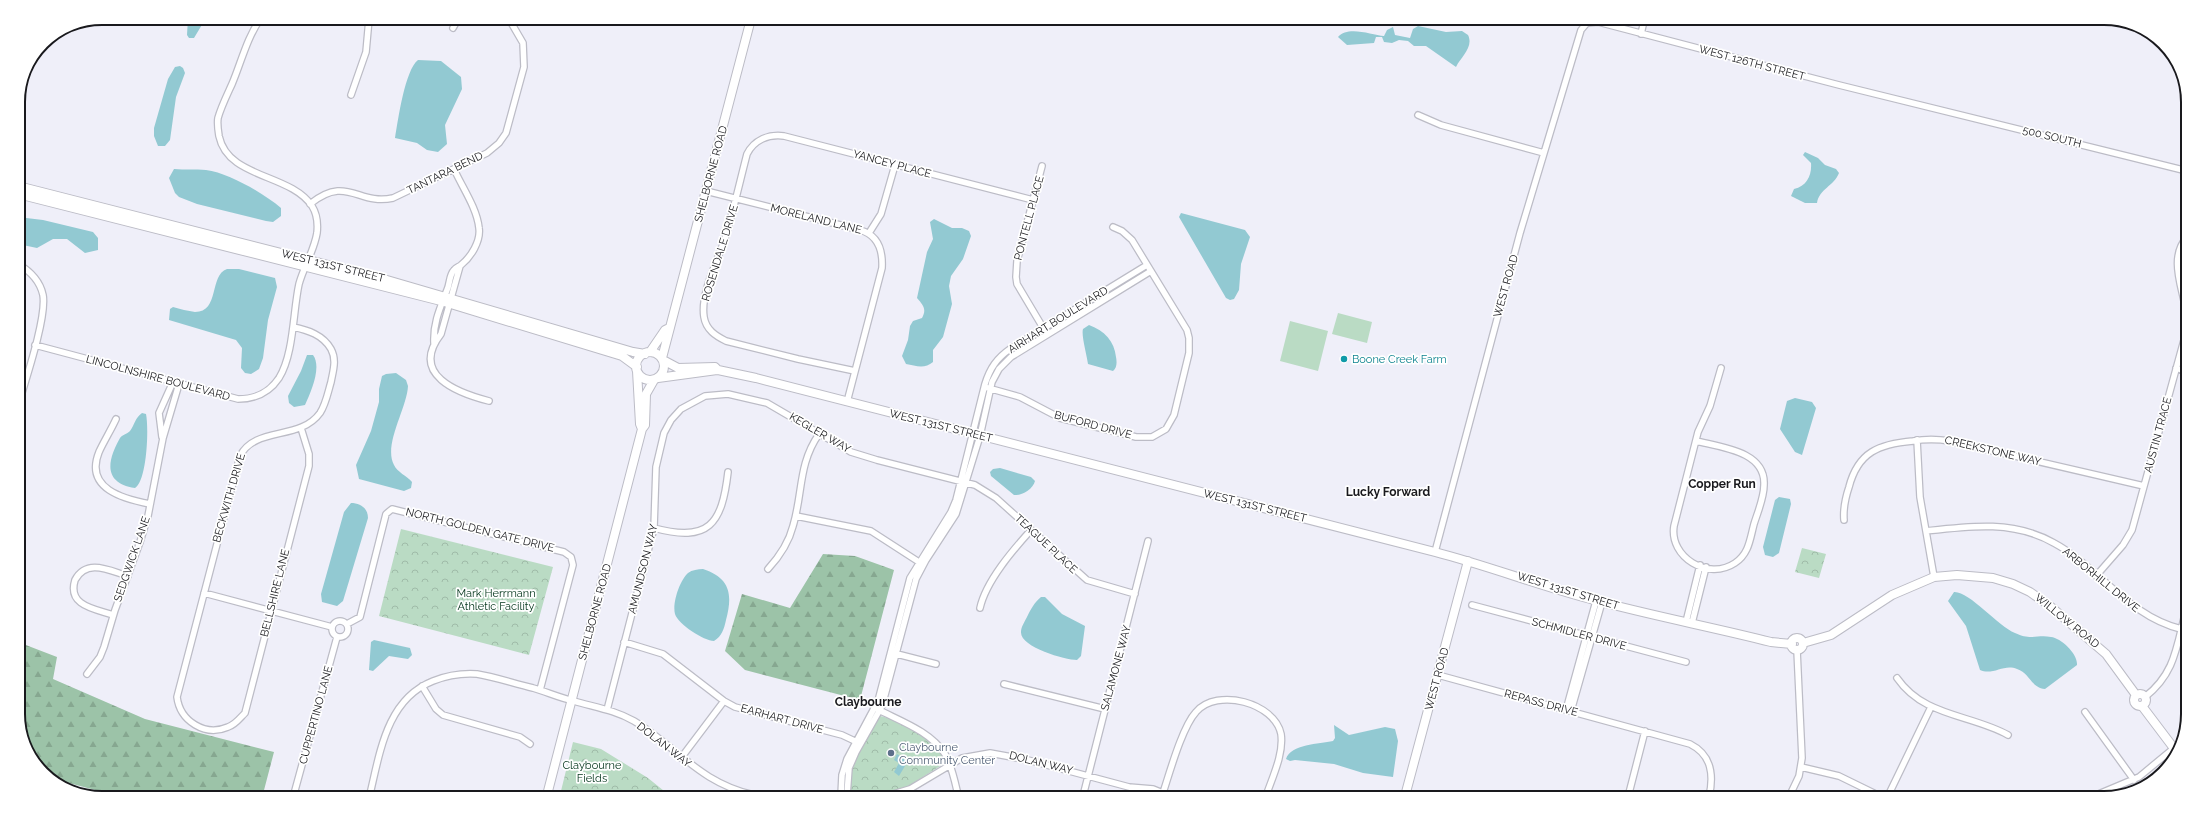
<svg xmlns="http://www.w3.org/2000/svg" width="2206" height="816" viewBox="0 0 2206 816" font-family="Raleway,sans-serif">
  <defs>
    <pattern id="forest-firs" width="22" height="20" patternUnits="userSpaceOnUse"><rect width="22" height="20" fill="#9cc3a8"/><path d="M5 1l3.5 6h-7zM16 11l3.5 6h-7z" fill="#86a790"/></pattern>
    <pattern id="park-crowns" width="20" height="18" patternUnits="userSpaceOnUse"><rect width="20" height="18" fill="#badbc4"/><path d="M2 6a3 3 0 1 1 6 0M12 15a3 3 0 1 1 6 0" fill="none" stroke="#9fbba8"/></pattern>
  </defs>
  <rect width="100%" height="100%" fill="#efeff9"/>
  <path fill="#badbc4" d="M1338,313L1372,322L1367,343L1332,334Z
    M1290,321L1328,331L1318,371L1280,361Z"/>
  <path fill="url(#forest-firs)" d="M823,554L855,556L894,570L860,700L745,670L725,651L742,594L790,608Z
    M18,642L57,657L53,679L145,719L274,752L263,794H110L54,779L35,765L18,720Z"/>
  <path fill="url(#park-crowns)" d="M401,529L553,567L529,655L379,616Z
    M1802,548L1826,554L1819,578L1795,572Z
    M880,716C897,719 943,744 945,763L904,789L887,794H853L850,791V775L856,756Z
    M573,742L601,749L648,778L669,795H560Z"/>
  <path fill="#92c9d2" d="M188,18H206L194,38H189L187,35Z
    M1418,26L1446,32L1462,31L1468,35C1474,47 1461,57 1456,67L1426,46H1414L1408,41L1399,40L1392,43L1384,42L1382,37H1376L1374,43L1347,45L1338,37C1348,25 1372,35 1384,36L1387,30L1393,27L1395,35L1410,38L1413,29Z
    M418,60L441,61L461,77L462,89L445,125L447,144L438,152L427,150L417,143L395,138C398,120 405,70 418,60Z
    M180,66L183,68L185,73L176,97L170,140L165,146H158L154,136V128L168,79L175,67Z
    M1805,152L1818,158L1825,165L1836,169L1839,173C1834,186 1819,189 1817,203H1805L1791,196L1794,189C1807,186 1812,175 1811,163L1803,155Z
    M174,169C185,170 195,169 206,170C229,173 263,193 281,208V216L273,222L266,221L197,204L179,197L175,193L169,178Z
    M1181,213L1245,230L1250,237L1241,264L1239,290L1234,299L1230,300L1226,298L1179,217Z
    M18,217L43,220L93,232L98,238V250L85,253L67,239H53L37,248L18,244Z
    M934,219L952,228H962L969,231L971,236L963,259L951,276L949,286L952,304L943,337L933,350V362C925,369 916,366 906,364L902,356L908,340L910,326L913,321L922,318C927,309 923,305 917,298L927,252L933,239L930,222Z
    M227,269H239L275,278L277,287L268,320L263,358L259,369L251,374L245,373L241,368L242,348L236,340L169,320L170,309L173,307C180,309 188,311 195,312C220,312 209,275 227,269Z
    M1089,325C1105,331 1114,341 1116,357C1117,362 1117,368 1113,371L1088,364C1087,356 1081,335 1083,329Z
    M307,355H313C322,367 311,392 305,405L294,407L289,403L288,396L301,371Z
    M396,373L406,380L408,386C407,408 383,445 394,465C397,472 407,476 412,482L411,488L404,491L359,479L356,465L371,431L379,402V389L382,376L386,374Z
    M1795,398L1812,402L1816,408L1802,455L1795,452L1780,429L1787,401Z
    M142,413L146,414C149,428 147,481 135,488C103,483 107,461 120,438C122,435 127,434 130,431C135,424 135,418 142,413Z
    M1000,468L1031,477L1035,481C1033,489 1022,496 1014,495L991,476L990,472L993,469Z
    M1779,497L1790,499L1791,504L1779,553L1773,557L1765,555L1763,547L1775,500Z
    M351,503C360,503 368,508 368,518L343,601L337,606L322,602L321,594L344,512Z
    M703,569C730,578 733,594 726,620C724,629 722,636 714,641C704,641 678,624 675,614C672,603 680,580 688,573C692,570 698,569 703,569Z
    M1954,592C1969,591 1998,626 2015,633C2032,641 2037,634 2051,637C2061,638 2078,654 2077,665L2045,689C2031,688 2030,673 2017,669C2004,663 1993,676 1980,670L1966,626L1948,601Z
    M1041,597H1045L1062,614L1085,626L1081,656L1077,660C1065,660 1020,647 1021,632C1021,627 1025,621 1027,617C1031,609 1034,603 1041,597Z
    M374,640L410,648L412,655L408,659L389,656L373,671L369,670L371,642Z
    M1334,725L1349,735L1385,727L1395,729L1398,741L1393,777L1363,773L1334,764L1295,760L1290,761L1286,759C1291,744 1319,744 1333,741L1335,738Z
    M897,754L908,761L899,776L894,772L899,763L894,760Z"/>
  <g fill="none" stroke-linecap="round" stroke-linejoin="round">
    <path stroke="#92c9d2" stroke-width="1.5" d="M167,20L168,18"/>
    <g stroke="#bcbcc6" stroke-width="8">
      <path id="street" d="M453,28L458,19
        M1641,34L1644,21
        M351,95L366,52L369,19
        M1418,115L1441,125L1544,153
        M1042,166L1017,261L1016,277L1017,284L1045,331
        M706,191L860,230C878,235 883,250 882,268L847,402
        M310,204C347,174 358,206 393,198L487,153L499,143L506,133L524,67L523,43L509,19
        M869,233L881,214L895,165
        M2187,233V226
        M18,264C30,271 40,281 43,295C47,317 25,382 18,406
        M460,266L441,334C409,375 458,393 489,401
        M293,327C308,330 323,335 331,349C337,360 333,371 331,382C328,392 326,404 320,413C300,441 255,426 240,456L177,697C180,721 205,737 228,727C235,725 240,718 245,713L309,466V454L301,428
        M434,343C433,323 440,308 447,290C450,284 449,275 454,270C456,267 459,267 461,265C471,257 481,241 479,228C477,208 462,187 454,169
        M35,345L238,399C256,399 269,393 279,378C294,354 293,311 299,284C304,266 314,251 317,233C318,224 317,214 312,206C290,173 228,179 219,136C218,130 217,124 218,118C221,107 227,95 232,84C241,63 247,37 261,18
        M2176,368L2186,371
        M855,371L798,359L726,341C716,336 706,330 704,317C700,292 719,259 726,235C734,208 740,181 747,154C754,140 768,134 784,136L1033,200
        M988,388L1020,397L1060,418L1136,437H1152L1166,429L1174,415L1189,353V338L1187,330L1132,240L1122,231L1113,227
        M116,419C111,430 104,441 99,452C84,489 124,499 150,504
        M162,437L159,413L173,382
        M1917,440L1920,497L1934,577
        M1696,441C1720,447 1766,451 1764,485C1764,498 1758,511 1754,524C1750,539 1749,554 1735,563C1708,581 1669,557 1674,526L1698,432L1710,406L1721,368
        M796,516L871,531L922,564
        M1844,520C1843,508 1845,499 1849,487C1858,452 1879,444 1913,441C1925,439 1937,439 1950,441L2144,486
        M654,528C709,543 722,524 728,472
        M1926,531C1969,526 2014,520 2054,543C2100,568 2128,616 2181,629
        M1435,552L1520,233L1581,30L1587,23L1598,22L1839,85L2187,171
        M768,569C779,557 789,542 793,526C803,493 798,464 819,434
        M2096,576L2123,545L2132,530L2184,340C2185,331 2186,322 2186,312C2183,288 2168,258 2187,237
        M204,593L332,627
        M1472,605L1686,662
        M980,608C986,581 1013,550 1031,530
        M113,615C95,609 67,606 75,580C87,558 110,571 128,576
        M332 629a8 8 0 1 1 16 0a8 8 0 1 1-16 0Z
        M1686,622L1700,565
        M1692,623L1706,567
        M347,624L360,617L386,514L392,509L564,552L571,557L573,565L540,690
        M624,642L663,654L724,701L735,707L842,735L859,743
        M893,653L936,664
        M87,674L100,657L104,647L115,610L140,542L148,516L163,438L179,384
        M1438,675L1690,744C1712,755 1714,775 1709,797
        M1897,678C1924,717 1970,714 2008,735
        M1004,684L1105,709
        M422,686L436,709L443,715L520,737L530,744
        M2145,697C2173,675 2176,651 2184,618
        M877,709C900,721 930,731 945,754C952,766 955,782 958,795
        M607,710L654,528L656,467L664,433L671,420L681,409L705,396L728,394L767,403L851,452L877,460L975,485L996,498L1087,580L1135,594
        M1566,710L1596,601
        M1571,711L1602,602
        M2085,712L2134,780
        M681,758L724,701
        M1801,767L1839,776L1884,798
        M1129,787L1153,789L1170,796
        M294,794L337,637
        M370,794C380,752 387,699 433,681C448,675 462,673 477,674C496,677 515,684 533,688C547,692 560,698 574,701C594,707 615,710 634,721C677,747 700,783 754,795
        M841,795L842,775L847,759L878,701L910,578L951,512L956,500L985,384C990,368 997,358 1010,349L1147,265
        M847,795L849,768L856,752L882,706L916,579L926,560L956,514L980,436L992,382L999,369L1011,357L1151,271
        M890,795L910,789L962,758L990,753L1028,760L1129,787L1152,796
        M1083,796L1148,541
        M1162,796C1169,775 1182,727 1196,712C1217,687 1275,703 1281,734C1284,754 1272,778 1266,796
        M1628,797L1645,731
        M1789,797L1799,776L1802,758L1797,650
        M1887,798L1931,707
        M2089,798L2139,777L2174,748"/>
    </g>
    <g stroke="#bcbcc6" stroke-width="10">
      <path id="secondary" d="M18,186L387,280L633,352L645,354
        M18,194L441,301L622,356L637,367
        M650,352L665,330L669,328
        M636 366a14 14 0 1 1 28 0a14 14 0 1 1-28 0Z
        M662,358L751,19
        M663,360L678,368L715,367L718,370L756,378L1435,552C1489,566 1540,586 1594,600C1653,616 1712,627 1771,642L1792,644
        M637,371L640,424L642,429
        M658,378L717,370
        M1791 644a6 6 0 1 1 12 0a6 6 0 1 1-12 0Z
        M1803,643L1831,635L1892,595L1934,577L1957,575L1993,578L2013,584L2030,592L2050,606L2106,654L2136,695
        M2134 700a6 6 0 1 1 12 0a6 6 0 1 1-12 0Z
        M2142,706L2176,751
        M547,795L642,429L645,425L646,394L654,380
        M1405,796L1468,561"/>
    </g>
    <use href="#street" stroke="#fff" stroke-width="5.5"/>
    <use href="#secondary" stroke="#fff" stroke-width="8"/>
  </g>
  <circle fill="#0f9aa8" stroke="#fff" stroke-width="1.5" cx="1344" cy="359" r="4"/>
  <circle fill="#5c6f8a" stroke="#fff" stroke-width="1.5" cx="891" cy="753" r="4"/>
  <g text-anchor="middle" dominant-baseline="central" stroke-width="3.5" stroke-linejoin="round" paint-order="stroke">
    <g font-size="11" fill="#19191d" stroke="#fff">
      <text transform="translate(1752 63) rotate(15)">WEST 126TH STREET</text>
      <text transform="translate(2052 137) rotate(14)">500 SOUTH</text>
      <text transform="translate(892 164) rotate(15)">YANCEY PLACE</text>
      <text transform="translate(445 173) rotate(-26)">TANTARA BEND</text>
      <text transform="translate(711 174) rotate(-75)">SHELBORNE ROAD</text>
      <text transform="translate(1029 218) rotate(-75)">PONTELL PLACE</text>
      <text transform="translate(816 219) rotate(14)">MORELAND LANE</text>
      <text transform="translate(720 253) rotate(-73)">ROSENDALE DRIVE</text>
      <text transform="translate(333 266) rotate(14)">WEST 131ST STREET</text>
      <text transform="translate(1506 286) rotate(-74)">WEST ROAD</text>
      <text transform="translate(1058 320) rotate(-32)">AIRHART BOULEVARD</text>
      <text transform="translate(158 378) rotate(15)">LINCOLNSHIRE BOULEVARD</text>
      <text transform="translate(1093 425) rotate(15)">BUFORD DRIVE</text>
      <text transform="translate(941 426) rotate(14)">WEST 131ST STREET</text>
      <text transform="translate(820 433) rotate(30)">KEGLER WAY</text>
      <text transform="translate(2158 435) rotate(-75)">AUSTIN TRACE</text>
      <text transform="translate(1993 451) rotate(13)">CREEKSTONE WAY</text>
      <text transform="translate(229 498) rotate(-74)">BECKWITH DRIVE</text>
      <text transform="translate(1255 506) rotate(14)">WEST 131ST STREET</text>
      <text transform="translate(480 530) rotate(14)">NORTH GOLDEN GATE DRIVE</text>
      <text transform="translate(1046 544) rotate(43)">TEAGUE PLACE</text>
      <text transform="translate(132 559) rotate(-71)">SEDGWICK LANE</text>
      <text transform="translate(643 569) rotate(-76)">AMUNDSON WAY</text>
      <text transform="translate(2101 580) rotate(39)">ARBORHILL DRIVE</text>
      <text transform="translate(1568 591) rotate(17)">WEST 131ST STREET</text>
      <text transform="translate(275 593) rotate(-76)">BELLSHIRE LANE</text>
      <text transform="translate(595 612) rotate(-75)">SHELBORNE ROAD</text>
      <text transform="translate(2067 621) rotate(39)">WILLOW ROAD</text>
      <text transform="translate(1579 634) rotate(15)">SCHMIDLER DRIVE</text>
      <text transform="translate(1116 668) rotate(-75)">SALAMONE WAY</text>
      <text transform="translate(1437 679) rotate(-75)">WEST ROAD</text>
      <text transform="translate(1541 703) rotate(15)">REPASS DRIVE</text>
      <text transform="translate(316 715) rotate(-75)">CUPPERTINO LANE</text>
      <text transform="translate(782 719) rotate(15)">EARHART DRIVE</text>
      <text transform="translate(664 745) rotate(38)">DOLAN WAY</text>
      <text transform="translate(1041 763) rotate(14)">DOLAN WAY</text>
    </g>
    <g font-size="11" fill="#0d838f" stroke="#fff" text-anchor="start">
      <text x="1352" y="359">Boone Creek Farm</text>
    </g>
    <g font-size="11" fill="#003319" stroke="#fff">
      <text x="496" y="593">Mark Herrmann<tspan x="496" dy="13">Athletic Facility</tspan></text>
      <text x="592" y="765">Claybourne<tspan x="592" dy="13">Fields</tspan></text>
    </g>
    <g font-size="11" fill="#4e5e75" stroke="#fff" text-anchor="start">
      <text x="899" y="747">Claybourne<tspan x="899" dy="13">Community Center</tspan></text>
    </g>
    <g font-size="12" font-weight="bold" fill="#19191d" stroke="#fff">
      <text x="1722" y="484">Copper Run</text>
      <text x="1388" y="492">Lucky Forward</text>
      <text x="868" y="702">Claybourne</text>
    </g>
  </g>
  <path d="M0 0H2206V816H0ZM102 25H2104A77 77 0 0 1 2181 102V714A77 77 0 0 1 2104 791H102A77 77 0 0 1 25 714V102A77 77 0 0 1 102 25Z" fill="#fff" fill-rule="evenodd"/>
  <path fill="none" stroke="#19191d" stroke-width="2" d="M102 25H2104A77 77 0 0 1 2181 102V714A77 77 0 0 1 2104 791H102A77 77 0 0 1 25 714V102A77 77 0 0 1 102 25Z"/>
</svg>
